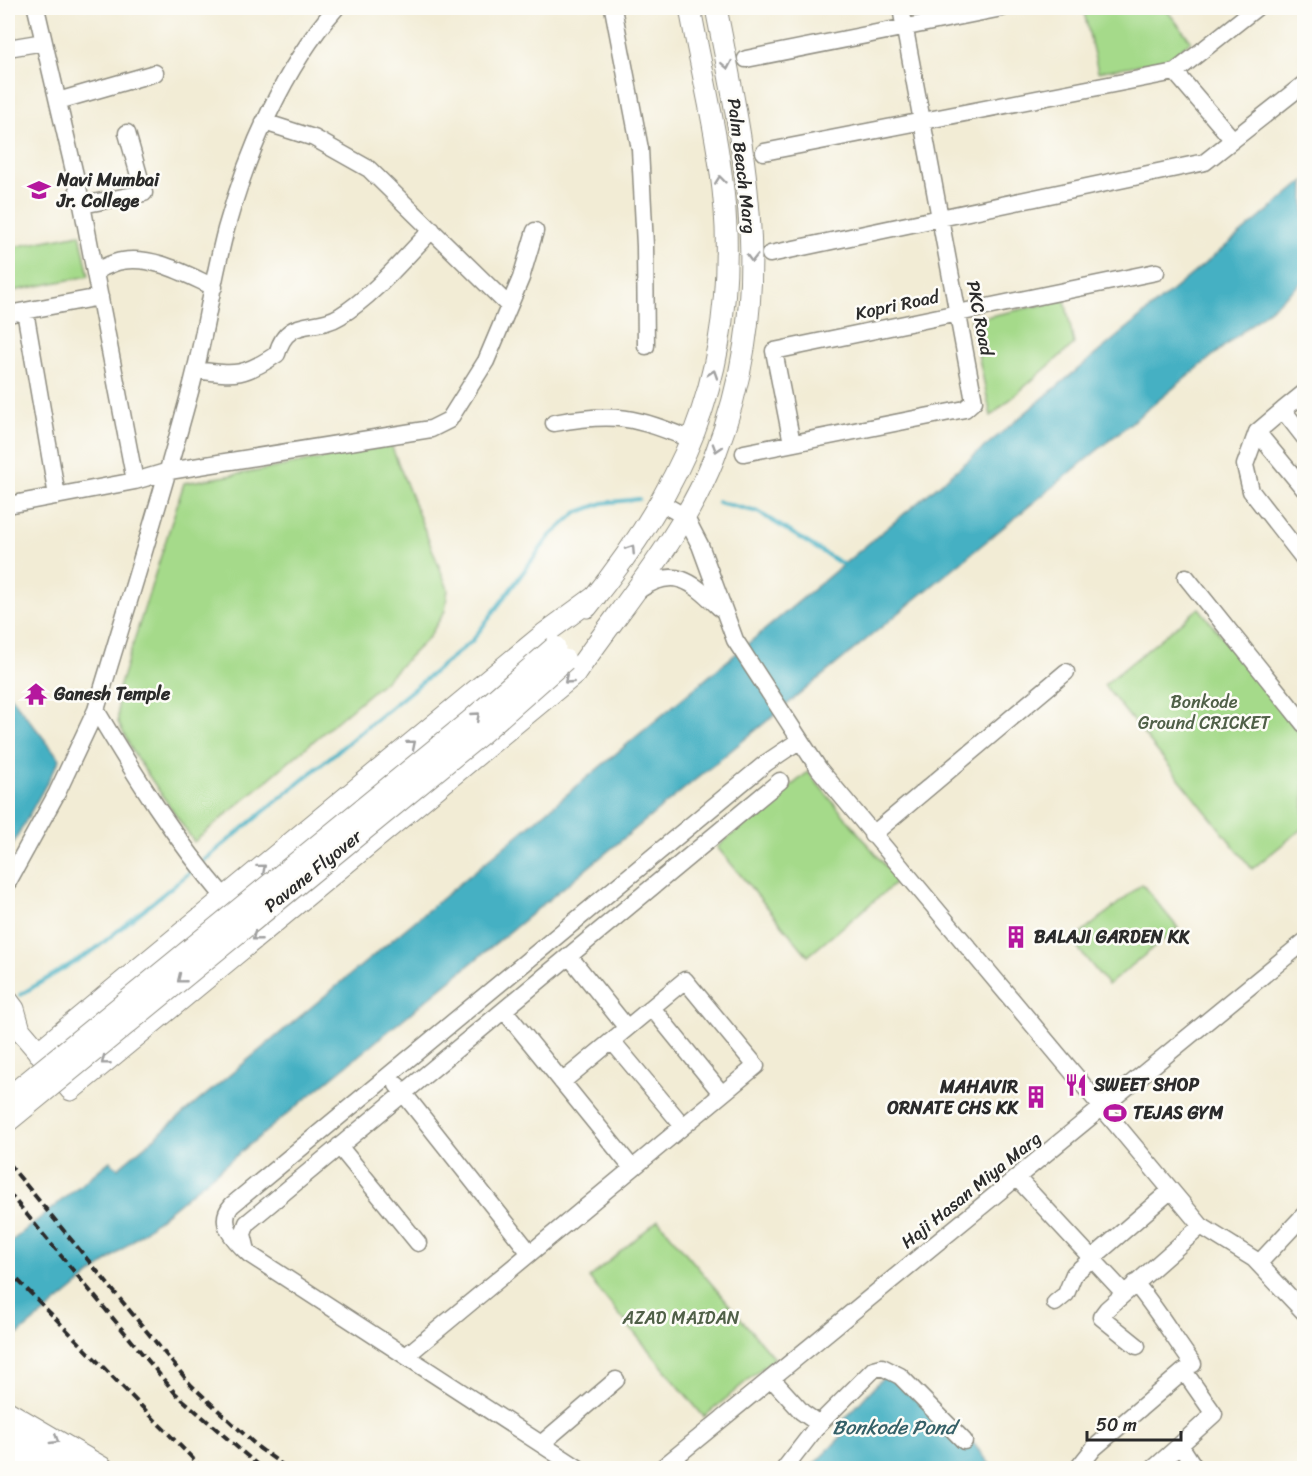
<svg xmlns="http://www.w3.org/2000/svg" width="1312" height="1476" viewBox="0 0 1312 1476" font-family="Sriracha,sans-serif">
  <rect width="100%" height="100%" fill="#fdfcf7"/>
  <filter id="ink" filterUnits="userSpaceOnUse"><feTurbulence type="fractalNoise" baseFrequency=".0167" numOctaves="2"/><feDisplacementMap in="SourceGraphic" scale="12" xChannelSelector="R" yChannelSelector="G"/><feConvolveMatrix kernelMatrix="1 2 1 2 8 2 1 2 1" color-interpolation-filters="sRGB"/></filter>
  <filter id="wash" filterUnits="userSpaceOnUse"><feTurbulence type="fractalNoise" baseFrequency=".008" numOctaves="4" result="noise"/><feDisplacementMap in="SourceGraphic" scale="24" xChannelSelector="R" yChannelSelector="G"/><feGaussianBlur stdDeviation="1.35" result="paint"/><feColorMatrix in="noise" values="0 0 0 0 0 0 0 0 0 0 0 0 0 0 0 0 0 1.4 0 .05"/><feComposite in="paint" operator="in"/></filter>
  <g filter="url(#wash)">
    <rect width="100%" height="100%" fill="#f2ecd5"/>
    <path fill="#a5da8a" stroke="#68825a" stroke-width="1.5" d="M1083,8H1165L1191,41L1167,60L1098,72Z
      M80,234L89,276L8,292V248Z
      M1065,300L1074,344L991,416L971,320Z
      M391,445L448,589L445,611L429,637L388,678L194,842L134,754L118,722V691L184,483L258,471Z
      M1199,608L1304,739V827L1252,869L1104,685Z
      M808,772L898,881L808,956L717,847Z
      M1142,884L1178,928L1108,985L1072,941Z
      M658,1220L774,1358L704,1417L589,1278Z"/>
    <path fill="#45b0c3" stroke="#386e77" stroke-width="1.5" d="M1304,181V281L15,1337L8,1347V1244L110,1161L118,1168Z
      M8,693L60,759L8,853Z
      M887,1373L962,1429L993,1468H815L814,1464L846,1432L843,1421Z"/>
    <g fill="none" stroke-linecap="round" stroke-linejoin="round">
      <path stroke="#45b0c3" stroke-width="4" d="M718,502L758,512L847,567
        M202,862L472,641L550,536L576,513L603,503L639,499
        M20,995L94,950L194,869"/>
    </g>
  </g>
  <g filter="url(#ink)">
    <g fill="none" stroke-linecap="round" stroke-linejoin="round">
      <g stroke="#8e8c80" stroke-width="19">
        <path id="minor" d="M36,8L82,205L135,481
          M613,8L640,149L645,246L646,346
          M8,48L44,42
          M746,59L1002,8
          M1175,72L1233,140
          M58,101L155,73
          M264,122L314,138L369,169L509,306
          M764,152L1175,72L1256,8
          M82,205L144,193L127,133
          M770,254L1205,162L1304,84
          M95,271C103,268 113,262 122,261C153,255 187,275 214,287
          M25,311L57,496
          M8,314L100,297
          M196,370C235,375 243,377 277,354C287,315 315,332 340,316C375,294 403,259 432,230
          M1304,393L1283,410L1304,437
          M1283,410L1257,432L1245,465L1251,491L1304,559
          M554,423C616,412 635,417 692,440
          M1257,432L1304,489
          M792,443L774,351L1156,272
          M744,453L965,409L974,401L901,8
          M661,503L684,516L688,522L700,545L735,640L819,769L1201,1226L1254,1259L1304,1312
          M8,505L135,481L169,471L431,429L449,420L486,361L521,278L535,231
          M1186,577L1304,724
          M639,590C675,565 692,582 720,608
          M872,835L1066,672
          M8,882L57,793L96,710
          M225,898C174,838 136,777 96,710C128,603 162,496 191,388C205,336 212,282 226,229C247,153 284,67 336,8
          M569,956L627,1028
          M652,1008L722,1094
          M504,1010L632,1168
          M612,1041L683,1126
          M397,1085L530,1253
          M339,1146L418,1243
          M1017,1178L1124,1293
          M247,1251L243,1234L247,1223L780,781
          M1259,1263L1304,1215
          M1135,1283C1157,1309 1173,1337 1193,1364
          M1055,1303L1066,1294L1074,1274L1170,1191
          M1137,1346L1101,1317L1107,1309L1201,1226
          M406,1356L756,1066L685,980L562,1082
          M772,1379L802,1412L819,1424
          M541,1444L616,1380
          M578,1468L249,1254C235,1241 216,1223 232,1205L766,763L800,740
          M662,1468L1304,942
          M785,1468L819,1424L874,1369L882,1367L900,1376L964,1441
          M1078,1468L1094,1448L1184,1371L1214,1414L1180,1445L1195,1468
          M1154,1468L1180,1445"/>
      </g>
      <g stroke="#8e8c80" stroke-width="23">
        <path id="major" d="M587,607C683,488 731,384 726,228C723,154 703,80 690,8
          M8,1001L14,1009L20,1030
          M8,1023L20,1030L71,1090L575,674C622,606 684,535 714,458C776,297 748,170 716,8
          M38,1052L544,634L596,596
          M8,1412L103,1468
          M8,1430L72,1468
          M8,1450L39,1468"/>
      </g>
      <use href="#minor" stroke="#fff" stroke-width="16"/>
      <use href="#major" stroke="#fff" stroke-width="21"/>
      <path stroke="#2b2b2b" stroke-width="4" stroke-dasharray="9 4.5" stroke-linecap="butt" d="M8,1163L191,1385L259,1448L287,1468
        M8,1192L175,1393L261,1468
        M8,1270L202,1468"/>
      <g stroke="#8e8c80" stroke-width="23" stroke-linecap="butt">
        <path id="major-bridge" d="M8,1098L470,721L555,647
          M8,1121L480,735L565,660"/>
      </g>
      <use href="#major-bridge" stroke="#fff" stroke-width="21"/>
    </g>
    <defs><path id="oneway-chevron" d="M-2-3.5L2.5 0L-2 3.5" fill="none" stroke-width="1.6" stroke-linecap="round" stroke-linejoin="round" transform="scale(1.5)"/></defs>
    <g stroke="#a0a0a0">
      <use href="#oneway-chevron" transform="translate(727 65) rotate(79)"/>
      <use href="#oneway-chevron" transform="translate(720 180) rotate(-96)"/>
      <use href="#oneway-chevron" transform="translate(752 258) rotate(91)"/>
      <use href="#oneway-chevron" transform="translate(713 374) rotate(-72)"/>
      <use href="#oneway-chevron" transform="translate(717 448) rotate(107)"/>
      <use href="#oneway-chevron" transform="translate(631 549) rotate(-57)"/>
      <use href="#oneway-chevron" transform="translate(568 680) rotate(139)"/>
      <use href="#oneway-chevron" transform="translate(476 716) rotate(-41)"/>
      <use href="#oneway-chevron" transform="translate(412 744) rotate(-40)"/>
      <use href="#oneway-chevron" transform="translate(262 868) rotate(-40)"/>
      <use href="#oneway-chevron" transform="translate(256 937) rotate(141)"/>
      <use href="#oneway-chevron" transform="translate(181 979) rotate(141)"/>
      <use href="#oneway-chevron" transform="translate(105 1061) rotate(141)"/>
      <use href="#oneway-chevron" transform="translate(55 1440) rotate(31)"/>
    </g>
  </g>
  <defs>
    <g id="university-bare" transform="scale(1.8)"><path d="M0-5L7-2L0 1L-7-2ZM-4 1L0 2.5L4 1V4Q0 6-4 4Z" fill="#b5179e" stroke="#fdfcf7" stroke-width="2.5" paint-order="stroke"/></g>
    <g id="temple-bare" transform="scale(1.8)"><path d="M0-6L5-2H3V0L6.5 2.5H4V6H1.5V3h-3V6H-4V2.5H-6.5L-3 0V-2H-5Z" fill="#b5179e" stroke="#fdfcf7" stroke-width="2.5" paint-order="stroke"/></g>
    <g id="building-bare" transform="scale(1.8)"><path d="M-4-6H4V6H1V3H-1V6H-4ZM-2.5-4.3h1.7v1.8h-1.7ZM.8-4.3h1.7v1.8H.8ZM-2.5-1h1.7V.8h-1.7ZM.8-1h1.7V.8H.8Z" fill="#b5179e" stroke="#fdfcf7" stroke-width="2.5" paint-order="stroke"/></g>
    <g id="restaurant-bare" transform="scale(1.8)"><path d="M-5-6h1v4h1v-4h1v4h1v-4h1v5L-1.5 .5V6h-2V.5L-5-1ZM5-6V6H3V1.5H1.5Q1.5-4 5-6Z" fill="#b5179e" stroke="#fdfcf7" stroke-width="2.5" paint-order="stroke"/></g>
    <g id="stadium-bare" transform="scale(1.8)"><path d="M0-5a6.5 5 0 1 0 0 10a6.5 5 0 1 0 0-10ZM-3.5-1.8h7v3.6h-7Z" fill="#b5179e" stroke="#fdfcf7" stroke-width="2.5" paint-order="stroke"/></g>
  </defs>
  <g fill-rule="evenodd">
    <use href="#university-bare" x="39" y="190"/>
    <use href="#temple-bare" x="36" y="694"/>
    <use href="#building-bare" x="1016" y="937"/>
    <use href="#restaurant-bare" x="1076" y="1085"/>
    <use href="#building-bare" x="1036" y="1097"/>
    <use href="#stadium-bare" x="1115" y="1113"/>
  </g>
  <g text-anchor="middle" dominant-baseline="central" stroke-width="5" stroke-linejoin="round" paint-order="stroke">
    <g font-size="18" fill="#2b2b2b" stroke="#fdfcf7">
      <text transform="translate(742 166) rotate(83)">Palm Beach Marg</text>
      <text transform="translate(897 305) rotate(-12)">Kopri Road</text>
      <text transform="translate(980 318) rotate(79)">PKC Road</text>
      <text transform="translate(313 871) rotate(-39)">Pavane Flyover</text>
      <text transform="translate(971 1190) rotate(-39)">Haji Hasan Miya Marg</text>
    </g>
    <g font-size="18" font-weight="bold" fill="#2b2b2b" stroke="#fdfcf7" text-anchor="start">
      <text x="57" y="180">Navi Mumbai<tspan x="57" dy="21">Jr. College</tspan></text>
      <text x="54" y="694">Ganesh Temple</text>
      <text x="1034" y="937">BALAJI GARDEN KK</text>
      <text x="1094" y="1085">SWEET SHOP</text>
      <text x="1018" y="1087" text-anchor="end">MAHAVIR<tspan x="1018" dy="21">ORNATE CHS KK</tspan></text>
      <text x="1133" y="1113">TEJAS GYM</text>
    </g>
    <g font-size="18" fill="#506048" stroke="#fdfcf7">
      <text x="1204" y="702">Bonkode<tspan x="1204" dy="21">Ground CRICKET</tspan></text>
      <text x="681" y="1318">AZAD MAIDAN</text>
    </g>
    <g font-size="20" font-style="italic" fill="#356068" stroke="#fdfcf7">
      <text x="894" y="1427">Bonkode Pond</text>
    </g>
  </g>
  <rect width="1312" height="1476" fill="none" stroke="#fdfcf7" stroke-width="30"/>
  <path d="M1087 1431v9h94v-9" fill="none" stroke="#2b2b2b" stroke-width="3"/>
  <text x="1096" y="1431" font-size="18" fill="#2b2b2b" stroke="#fdfcf7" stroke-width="4.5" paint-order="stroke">50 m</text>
</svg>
